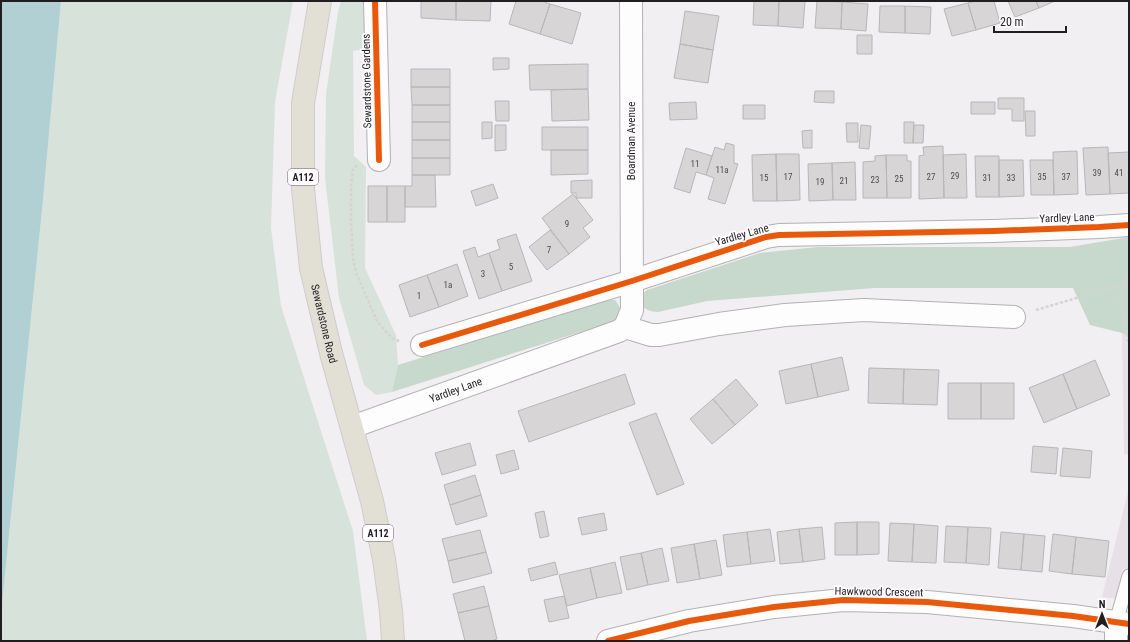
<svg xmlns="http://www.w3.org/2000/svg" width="1130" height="642" viewBox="0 0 1130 642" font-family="'Roboto Condensed',sans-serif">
  <rect width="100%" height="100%" fill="#f1eff1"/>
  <path fill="#e7e0e7" d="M1122,333L1129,336V455L1124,454Z
    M1129,487V600L1102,597Z"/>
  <path fill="#d7e2da" d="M61,1H293L275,102L271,228L281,306L353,531L367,641H1V614L43,200Z
    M341,1H375L374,48L353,51L354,156L366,167L365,268L396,335L398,365L392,392L376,395L364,385L339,298L325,178L326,94L338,12Z"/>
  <path fill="#c7d8cc" d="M1129,237V336L1122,333L1090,325L1073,288H875L707,301L658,312C645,311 641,308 641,295L647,290L760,253L818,247H1070Z
    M608,300H615C622,308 622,314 615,321L392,392L398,365Z"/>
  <path fill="#b1d0d3" d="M1,1H61L43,200L1,614Z"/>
  <path fill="#d7d5d6" stroke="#b8b6b7" d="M421,1H456V20L421,18Z
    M456,1H491L490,21L456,20Z
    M516,1H542L550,4L540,34L509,24Z
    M754,1H779L778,26L753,25Z
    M779,1H805L803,28L778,26Z
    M817,1L842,2L841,29L815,28Z
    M975,1H994L1000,23L976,30L968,3Z
    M1008,1H1036L1039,8L1015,17Z
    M1036,1H1055L1039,8Z
    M842,2L868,4L866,31L841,29Z
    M968,3L976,30L952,36L944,9Z
    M550,4L581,13L572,44L540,34Z
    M880,6H905V33L879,32Z
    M905,6L931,7L930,34L905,33Z
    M685,11L719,16L713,50L680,44Z
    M857,35H872V54H857Z
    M680,44L713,50L708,83L674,78Z
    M493,58H509V69L493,70Z
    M588,64V89L530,90L529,65Z
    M411,69H450V87H411Z
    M411,87H450V105H412Z
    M588,89L589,120L552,121L551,90Z
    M815,91H834V103L814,102Z
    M998,98H1024V121H1012V109H998Z
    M495,101H509V121H496Z
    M696,102L697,119L670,120L669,103Z
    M971,102H995V114H971Z
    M412,105H450V122H412Z
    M743,105H765V119H743Z
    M1025,111H1035V136H1026Z
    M412,122H450V140H412Z
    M482,122H492V138L482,139Z
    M904,122H914L913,143H904Z
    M846,123H858V142H847Z
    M495,125H506V150L495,151Z
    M861,125L871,126L869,149L859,148Z
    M914,125H924L923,143H913Z
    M542,127H588V150H542Z
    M812,130V148H803L802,131Z
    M412,140H450V158H412Z
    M726,143L734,145V163L738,164L725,204L708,199L714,178L706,175L715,147L724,150Z
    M943,146L944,198L919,199V156L924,155L923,147Z
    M1108,147L1110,194L1086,195L1083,148Z
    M686,148L712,156L706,175L696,172L690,193L674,188Z
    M551,150H588V174L551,175Z
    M1077,151L1078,194L1054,195L1053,152Z
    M1129,152V193L1110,194L1108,153Z
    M776,154H799L800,200L777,201Z
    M776,154L777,201H753L752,155Z
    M966,154L967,198H944L943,155Z
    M886,155L887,198H863V162L875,161V156Z
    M886,155H907V161H911V198H887Z
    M975,156H999V197H976Z
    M412,158H450V175H412Z
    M999,160H1023L1024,196L999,197Z
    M1030,160H1053L1054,195H1031Z
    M855,162L856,200H833L832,163Z
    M832,163L833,200L809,201L808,164Z
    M412,175H435L436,207H405V186H412Z
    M592,180V198H576V193H571V181Z
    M493,184L498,198L476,206L471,191Z
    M368,186H387V222H368Z
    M387,186H405V222H387Z
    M573,194L593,220L583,228L590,237L569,254L542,218Z
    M550,230L569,254L547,270L529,247Z
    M516,234L532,281L502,291L489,253L500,249L497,240Z
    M475,247L478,257L489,253L502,291L479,299L463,251Z
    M457,264L468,296L439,307L427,275Z
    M427,275L439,307L410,317L399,285Z
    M842,357L849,390L818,397L811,364Z
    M1095,360L1110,395L1077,409L1063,374Z
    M811,364L818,397L786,404L779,371Z
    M869,368L904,369L903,404L868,403Z
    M904,369L939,370L937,405L903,404Z
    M625,374L635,404L529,442L518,411Z
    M1063,374L1077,409L1044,423L1029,388Z
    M736,379L758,405L735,425L713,399Z
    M948,383H981V419H948Z
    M981,383H1014V419H981Z
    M713,399L735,425L712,444L690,419Z
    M656,413L684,484L657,495L629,423Z
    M470,443L476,465L442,475L435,453Z
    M1033,446L1058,448L1056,474L1031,472Z
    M1063,448L1092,451L1090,478L1060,476Z
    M514,450L519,469L501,474L496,455Z
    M475,475L481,495L450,505L444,485Z
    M481,495L487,516L456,525L450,505Z
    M544,511L549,536L540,538L535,513Z
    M604,513L607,530L582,535L578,518Z
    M857,522V555H835V523Z
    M857,522H879V554L857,555Z
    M890,523L914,524L912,562L888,561Z
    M914,524L938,526L936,563L912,562Z
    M946,526L968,527L966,563L944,562Z
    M822,527L825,559L803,562L799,529Z
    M968,527L991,528L989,565L966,563Z
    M770,529L775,561L751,564L747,532Z
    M799,529L803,562L780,564L777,532Z
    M480,530L486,552L448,561L442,539Z
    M747,532L751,564L727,567L723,535Z
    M1001,532L1024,534L1021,570L998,568Z
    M1024,534L1045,536L1042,572L1021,570Z
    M1053,534L1076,537L1072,574L1049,571Z
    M1076,537L1109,541L1105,577L1072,574Z
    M716,540L722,575L700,579L694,544Z
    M694,544L700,579L677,583L671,548Z
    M662,548L669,581L648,585L641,553Z
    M486,552L492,573L453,583L448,561Z
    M641,553L648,585L627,590L620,557Z
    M555,562L558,574L531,581L528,569Z
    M615,562L622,593L597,598L590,568Z
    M590,568L597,598L567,606L559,575Z
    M484,586L489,606L458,613L453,594Z
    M564,596L569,618L549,622L544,600Z
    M489,606L497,639L491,641H465L458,613Z"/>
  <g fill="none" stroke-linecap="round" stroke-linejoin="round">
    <g stroke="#b3b1b3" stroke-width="15">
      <path id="lane" d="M1116,622L1129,576"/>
    </g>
    <g stroke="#b3b1b3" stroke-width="24">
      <g id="street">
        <path d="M375,1L379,160"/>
        <path d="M625,327L651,335H659L719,324L785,315L864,310L1014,317"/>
        <path d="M422,345L632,281L766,237L779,235L994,231L1099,227L1129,225"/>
        <path id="s1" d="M352,427L619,331L625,327L632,310L631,1"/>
        <path d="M608,641L689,621L774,607L843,600L927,602L1073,616L1129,624"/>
        <path d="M1116,641V622"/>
      </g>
    </g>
    <g stroke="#ceccce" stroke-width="24">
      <g id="primary">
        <path id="s2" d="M320,1L303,103V189L311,268L331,353L372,501L384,559L391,611L393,641"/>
      </g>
    </g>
    <path stroke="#d5d4d5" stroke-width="2.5" stroke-dasharray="3 2" stroke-linecap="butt" d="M357,165L353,169L351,187V221L353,259L357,275L377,321L388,334L395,340L401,341
      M1129,271L1120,299L1129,345
      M1036,310L1124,284"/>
    <use href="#lane" stroke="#fdfdfd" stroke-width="13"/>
    <use href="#street" stroke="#fdfdfd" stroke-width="22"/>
    <use href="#primary" stroke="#e2dfd5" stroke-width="22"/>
    <g stroke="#fefcfe" stroke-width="8">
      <path id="cycleway" d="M375,1L379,160
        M422,345L632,281L766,237L779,235L994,231L1099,227L1129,225
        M608,641L689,621L774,607L843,600L927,602L1073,616L1129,624"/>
    </g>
    <use href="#cycleway" stroke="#e8590c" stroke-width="6"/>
  </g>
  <g text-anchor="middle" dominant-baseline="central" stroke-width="3.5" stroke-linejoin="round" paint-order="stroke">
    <g font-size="9" fill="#4e4c4e">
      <text x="695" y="164">11</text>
      <text x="722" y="170">11a</text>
      <text x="1097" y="173">39</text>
      <text x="1119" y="173">41</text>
      <text x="955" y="176">29</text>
      <text x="788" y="177">17</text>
      <text x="931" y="177">27</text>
      <text x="1042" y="177">35</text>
      <text x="1066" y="177">37</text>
      <text x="764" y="178">15</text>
      <text x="987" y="178">31</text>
      <text x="1011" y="178">33</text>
      <text x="899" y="179">25</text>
      <text x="875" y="180">23</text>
      <text x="844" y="181">21</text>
      <text x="820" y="182">19</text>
      <text x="567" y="224">9</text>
      <text x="549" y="250">7</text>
      <text x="511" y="267">5</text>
      <text x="483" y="274">3</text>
      <text x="448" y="285">1a</text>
      <text x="419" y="296">1</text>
    </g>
    <g fill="#fefcfe" stroke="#636163" stroke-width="1">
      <rect x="288" y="169" width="30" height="16" rx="3"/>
      <rect x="363" y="525" width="30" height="16" rx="3"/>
    </g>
    <g font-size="10" font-weight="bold" fill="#201e20">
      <text x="303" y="177">A112</text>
      <text x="378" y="533">A112</text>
    </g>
    <g font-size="11" fill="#201e20" stroke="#fefcfe">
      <text transform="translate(367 81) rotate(-91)">Sewardstone Gardens</text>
      <text transform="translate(631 141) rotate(-90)">Boardman Avenue</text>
      <text transform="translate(1067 218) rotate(-2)">Yardley Lane</text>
      <text transform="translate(742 235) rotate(-16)">Yardley Lane</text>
      <text stroke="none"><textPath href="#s2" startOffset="326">Sewardstone Road</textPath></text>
      <text stroke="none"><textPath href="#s1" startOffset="110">Yardley Lane</textPath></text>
      <text transform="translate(879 592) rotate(1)">Hawkwood Crescent</text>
    </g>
  </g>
  <rect width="1130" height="642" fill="none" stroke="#201e20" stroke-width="4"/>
  <g transform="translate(1102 614)" stroke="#fefcfe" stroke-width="3" paint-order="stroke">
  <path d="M0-3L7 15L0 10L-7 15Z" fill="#201e20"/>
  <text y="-6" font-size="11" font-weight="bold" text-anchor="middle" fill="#201e20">N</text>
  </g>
  <path d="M994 26v6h72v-6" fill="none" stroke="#201e20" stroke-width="2"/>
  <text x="1000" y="26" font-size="12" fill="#201e20" stroke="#fefcfe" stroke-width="3" paint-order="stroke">20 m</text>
</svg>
